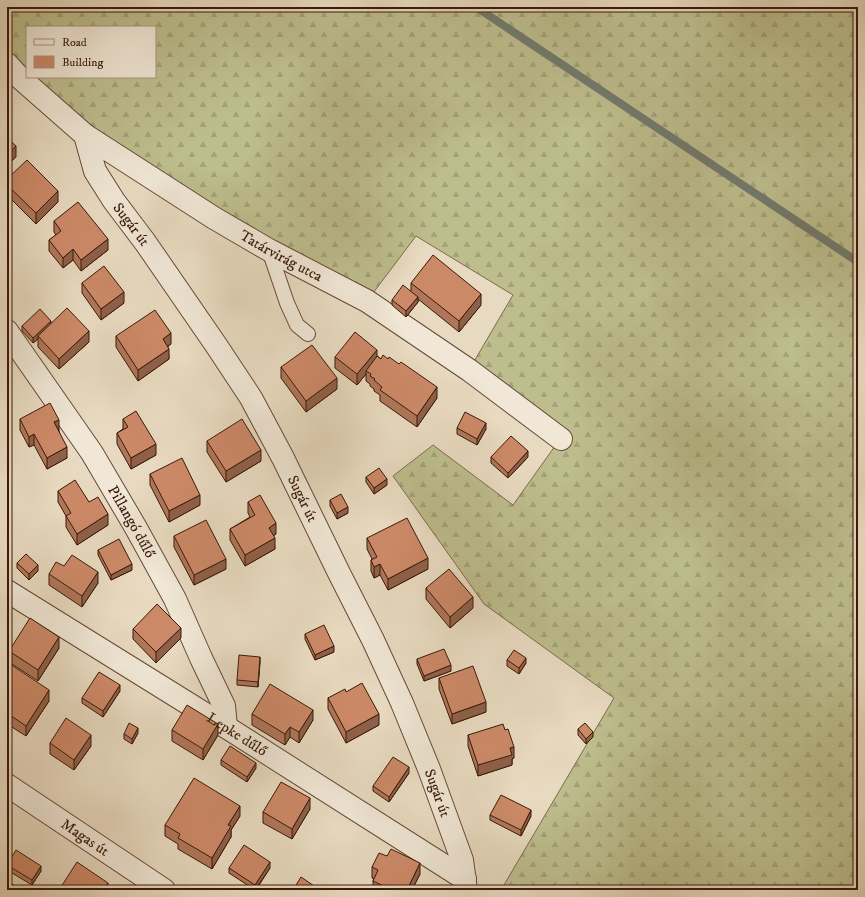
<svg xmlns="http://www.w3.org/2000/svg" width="865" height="897" viewBox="0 0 865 897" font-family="'IM FELL DW Pica',serif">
  <defs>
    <pattern id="forest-firs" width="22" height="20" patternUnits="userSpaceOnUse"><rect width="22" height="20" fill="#bdbd8d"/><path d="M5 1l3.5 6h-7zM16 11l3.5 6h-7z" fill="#a3a278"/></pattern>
  </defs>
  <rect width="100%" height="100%" fill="#e8dac0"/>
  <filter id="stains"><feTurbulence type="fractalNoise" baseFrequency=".005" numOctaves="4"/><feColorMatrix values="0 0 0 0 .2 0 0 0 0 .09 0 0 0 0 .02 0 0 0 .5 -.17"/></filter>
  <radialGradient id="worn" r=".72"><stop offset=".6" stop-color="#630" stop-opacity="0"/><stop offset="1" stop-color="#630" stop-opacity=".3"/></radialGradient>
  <path fill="url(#forest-firs)" stroke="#7c6b4a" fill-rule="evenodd" d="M7,7H858V890H501L614,698L484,604L393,476L433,445L513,505L560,439L469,370L513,295L416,236L367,301L214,218L7,64ZM27,27H155V77H27Z"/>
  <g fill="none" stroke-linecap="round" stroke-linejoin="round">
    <path stroke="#727a6e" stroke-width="8" d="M476,7L858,262"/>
    <g stroke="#664936" stroke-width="16">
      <path id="lane" d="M269,250L287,303L297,325L308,334"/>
    </g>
    <g stroke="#664936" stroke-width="24">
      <g id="street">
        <path id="s1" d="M7,64L19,77L85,135L214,218L269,250L367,301L469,370L561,439"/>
        <path id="s2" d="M85,135L95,171L114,201L145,242L216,345L251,398L283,458L339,573L373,640L402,703L429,769L462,860L466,890"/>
        <path id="s3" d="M7,331L92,453L136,528L175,599L201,658L224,706L226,727"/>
        <path id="s4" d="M7,591L226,727L465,879"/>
        <path id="s5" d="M7,785L164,890"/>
      </g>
    </g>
    <use href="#lane" stroke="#f0e7d6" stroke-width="14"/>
    <use href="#street" stroke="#f0e7d6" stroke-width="22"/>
  </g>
  <path fill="#af7659" stroke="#3a1908" d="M7,179L58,202L36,224L7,195Z
    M54,221L108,250L81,271L73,260L63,268L49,251V240L56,235L54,232Z
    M82,283L124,303L101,320L82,293Z
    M411,283L481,305L459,332L418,299V302L406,317L392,305V300L411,291Z
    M51,323L89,342L59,369L38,347V339L33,343L22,331V326Z
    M116,336L171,344L168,346L169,359L138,381L116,347Z
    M377,356L437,398L417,427L380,401V395L374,391V389L370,386V384L366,381V374L357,385L335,368V357Z
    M281,367L337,389L306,412L281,378Z
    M20,419L59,431L67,458L47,469L34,445L29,447L20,430Z
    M123,419L156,455L131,469L117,444V433L123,429Z
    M457,428L486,429L477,445L457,434Z
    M207,441L261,461L226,482L207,452Z
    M491,457H528L508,478L491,463Z
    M150,474L200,505L169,522L150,485Z
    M366,477L387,485L374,494L366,482Z
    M58,491L89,502L108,525L77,545L66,527V516L58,502Z
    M330,500L348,513L337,519L330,506Z
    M248,502L276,534L273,536L275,549L245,566L230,540V529L250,517L248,513Z
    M174,536L226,569L194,585L174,547Z
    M367,538L428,569L388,590L380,575L374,578L371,571V560L372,559L367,549Z
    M98,550L132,570L111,580L98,555Z
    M17,563L38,571L29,580L17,568Z
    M64,566L98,583L82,607L49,585V574Z
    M426,588L473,608L450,628L426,599Z
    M133,629L181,638L156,663L133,639Z
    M305,634L334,652L315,660L305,639Z
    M59,648L38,681L9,662V651Z
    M417,659L451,671L424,681L417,664Z
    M507,660L526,663L519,674L507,666Z
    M7,662L49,701L26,736L7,724Z
    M260,662L258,687L237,685V680Z
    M439,678L486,712L452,724L439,689Z
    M120,691L103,717L82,703V698Z
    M346,692L379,725L346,743L328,709V698Z
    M252,714L313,720L299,743L290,737L285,745L252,725Z
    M578,729L593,737L586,744L578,735Z
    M172,730L218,735L203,760L172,741Z
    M505,730L514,758L512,759V765L478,776L468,746V735Z
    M138,733L132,744L124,739V734Z
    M50,743L91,746L74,770L50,754Z
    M221,760L256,768L247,782L221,765Z
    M409,773L389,802L373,791V786Z
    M310,809L292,839L263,823V812Z
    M490,815L531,816L521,836L490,820Z
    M240,816L231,830V837L212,869L178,849V844L165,836V825Z
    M7,864L41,871L32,885L7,870Z
    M372,867L420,874L412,890H373V881L374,879L372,878Z
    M229,868H270L256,890H255L229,873Z"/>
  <path fill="#8f6049" stroke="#3a1908" d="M16,146V157L7,166V155Z
    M58,191V202L36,224V213Z
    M108,239V250L81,271V260Z
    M73,249V260L63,268V258Z
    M124,292V303L101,320V309Z
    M481,294V305L459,332V321Z
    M418,297V302L406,317V311Z
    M51,321V327L38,336V339L33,343V338Z
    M89,331V342L59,369V359Z
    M171,333V344L163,349V339Z
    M169,349V359L138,381V370Z
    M377,350V361L366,371V374L357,385V374Z
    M337,378V389L306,412V401Z
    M437,387V398L417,427V416Z
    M59,420V431L54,422Z
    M486,423V429L477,445V439Z
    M34,434V445L29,447V437Z
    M156,444V455L131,469V458Z
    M67,447V458L47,469V458Z
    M261,450V461L226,482V471Z
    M528,451V457L508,478V473Z
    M387,479V485L374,494V488Z
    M200,495V505L169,522V511Z
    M348,507V513L337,519V513Z
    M108,514V525L77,545V534Z
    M276,523V534L269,538V528Z
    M275,538V549L245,566V555Z
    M428,558V569L388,590V579Z
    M226,559V569L194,585V575Z
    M132,564V570L111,580V575Z
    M380,564V575L374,578V567Z
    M38,565V571L29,580V574Z
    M98,572V583L82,607V596Z
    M473,597V608L450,628V617Z
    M181,628V638L156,663V652Z
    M59,637V648L38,681V670Z
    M334,646V652L315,660V655Z
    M260,657V662L258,687V682Z
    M526,658V663L519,674V668Z
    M451,665V671L424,681V676Z
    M120,685V691L103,717V711Z
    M49,690V701L26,736V726Z
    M486,702V712L452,724V714Z
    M313,710V720L299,743V732Z
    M379,714V725L346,743V732Z
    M218,724V735L203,760V749Z
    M290,727V737L285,745V734Z
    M138,728V733L132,744V739Z
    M593,732V737L586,744V739Z
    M91,735V746L74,770V760Z
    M514,747V758L512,759V765L478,776V765L510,748Z
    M256,763V768L247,782V777Z
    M409,767V773L389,802V797Z
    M310,798V809L292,839V829Z
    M240,806V816L231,830V837L212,869V858L228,825Z
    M531,810V816L521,836V830Z
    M8,811V822L7,823V812Z
    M270,862V868L255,890V885Z
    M420,863V874L412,890H407Z
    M41,866V871L32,885V880Z
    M108,883V890H103Z"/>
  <path fill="#cc8968" stroke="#3a1908" d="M7,138L16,146L7,155Z
    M27,160L58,191L36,213L7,185V179Z
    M78,202L108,239L81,260L73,249L63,258L49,240L61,231L54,221Z
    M433,255L481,294L459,321L411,283Z
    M104,266L124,292L101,309L82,283Z
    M403,285L418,297L406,311L392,300Z
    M67,308L89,331L59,359L38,336Z
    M40,309L51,321L33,338L22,326Z
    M155,310L171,333L163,339L169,349L138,370L116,336Z
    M355,332L377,350L357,374L335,357Z
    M312,345L337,378L306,401L281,367Z
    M383,355L388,359L389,357L399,364L401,362L437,387L417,416L380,390L382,387L374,380L375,379L370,376L371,374L366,371L377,356L381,359Z
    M50,403L59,420L54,422L67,447L47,458L34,434L29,437L20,419Z
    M136,411L156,444L131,458L117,433L128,427L123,419Z
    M465,412L486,423L477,439L457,428Z
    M242,419L261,450L226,471L207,441Z
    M511,436L528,451L508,473L491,457Z
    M182,458L200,495L169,511L150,474Z
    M379,468L387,479L374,488L366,477Z
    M75,480L89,502L98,497L108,514L77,534L66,516L71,513L58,491Z
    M341,494L348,507L337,513L330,500Z
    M260,495L276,523L269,528L275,538L245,555L230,529L255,515L248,502Z
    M407,518L428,558L388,579L380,564L374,567L371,560L377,557L367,538Z
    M206,520L226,559L194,575L174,536Z
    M119,539L132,564L111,575L98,550Z
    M26,554L38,565L29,574L17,563Z
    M72,555L98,572L82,596L49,574L56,562L64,566Z
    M449,569L473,597L450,617L426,588Z
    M157,604L181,628L156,652L133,629Z
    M30,618L59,637L38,670L9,651Z
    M324,625L334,646L315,655L305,634Z
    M444,649L451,665L424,676L417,659Z
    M514,650L526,658L519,668L507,660Z
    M239,655L260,657L258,682L237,680Z
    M7,662L49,690L26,726L7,713Z
    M473,666L486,702L452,714L439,678Z
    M99,672L120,685L103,711L82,698Z
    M362,683L379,714L346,732L328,698L345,689L346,692Z
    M270,684L313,710L299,732L290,727L285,734L252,714Z
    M187,705L218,724L203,749L172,730Z
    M66,718L91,735L74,760L50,743Z
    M129,723L138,728L132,739L124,734Z
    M585,723L593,732L586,739L578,729Z
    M503,724L505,730L508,729L514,747L510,748L512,755L478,765L468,735Z
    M230,746L256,763L247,777L221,760Z
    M393,757L409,767L389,797L373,786Z
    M194,778L240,806L228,825L231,826L212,858L178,838L180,834L165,825Z
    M281,782L310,798L292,829L263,812Z
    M501,795L531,810L521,830L490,815Z
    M244,845L270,862L255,885L229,868Z
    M391,849L420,863L407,890H392L373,881L378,870L372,867L379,853L387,856Z
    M16,850L41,866L32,880L7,865Z
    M77,862L108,883L103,890H59Z
    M301,877L320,890H293Z
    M7,881L22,890H7Z
    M335,885L341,890H332Z"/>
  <g text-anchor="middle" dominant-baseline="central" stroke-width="3.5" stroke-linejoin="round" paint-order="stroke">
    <g font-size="15" fill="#3a1908" stroke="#f0e7d6">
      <text stroke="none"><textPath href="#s2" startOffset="102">Sugár út</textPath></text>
      <text stroke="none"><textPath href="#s1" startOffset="336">Tatárvirág utca</textPath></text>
      <text stroke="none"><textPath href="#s2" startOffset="426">Sugár út</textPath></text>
      <text stroke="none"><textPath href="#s3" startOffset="228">Pillangó dűlő</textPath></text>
      <text stroke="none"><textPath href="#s4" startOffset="271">Lepke dűlő</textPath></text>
      <text stroke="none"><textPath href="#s2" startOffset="750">Sugár út</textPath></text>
      <text stroke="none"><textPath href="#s5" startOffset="94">Magas út</textPath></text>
    </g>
  </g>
  <rect width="865" height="897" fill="none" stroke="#e8dac0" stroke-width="24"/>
  <rect x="8" y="8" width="849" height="881" fill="none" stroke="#3a1908" stroke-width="2"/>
  <rect x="12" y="12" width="841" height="873" fill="none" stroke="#3a1908"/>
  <rect x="26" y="26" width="130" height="52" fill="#f0e7d6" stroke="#a79584"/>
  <rect x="34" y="39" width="20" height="6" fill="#f0e7d6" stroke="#a79584"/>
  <text x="62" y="46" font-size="12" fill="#3a1908">Road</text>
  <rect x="34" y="56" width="20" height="12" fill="#cc8968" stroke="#a79584"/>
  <text x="62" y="66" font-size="12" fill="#3a1908">Building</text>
  <rect width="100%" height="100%" filter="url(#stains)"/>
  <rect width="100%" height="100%" fill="url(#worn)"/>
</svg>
